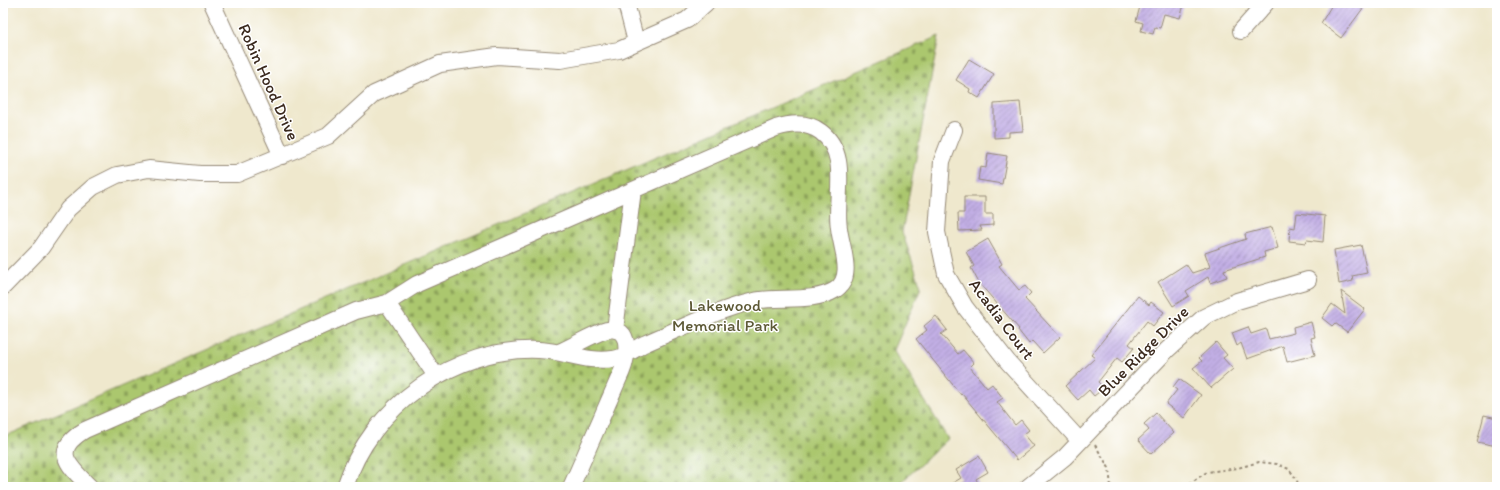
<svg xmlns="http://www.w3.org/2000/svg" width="1500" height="490" viewBox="0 0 1500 490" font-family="Itim,sans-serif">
  <defs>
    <pattern id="cemetery-stones" width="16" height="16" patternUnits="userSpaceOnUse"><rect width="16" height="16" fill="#abc76e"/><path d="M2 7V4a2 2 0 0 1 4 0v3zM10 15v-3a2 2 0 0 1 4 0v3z" fill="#8ca25a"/></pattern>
    <pattern id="building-hatch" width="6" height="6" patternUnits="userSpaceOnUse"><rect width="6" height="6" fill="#c2afe5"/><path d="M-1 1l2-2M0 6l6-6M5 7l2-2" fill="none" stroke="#9f8fb9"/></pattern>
  </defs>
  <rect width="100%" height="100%" fill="#fff"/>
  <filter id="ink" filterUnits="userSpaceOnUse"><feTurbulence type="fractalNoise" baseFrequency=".025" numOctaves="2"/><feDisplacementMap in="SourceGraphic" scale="8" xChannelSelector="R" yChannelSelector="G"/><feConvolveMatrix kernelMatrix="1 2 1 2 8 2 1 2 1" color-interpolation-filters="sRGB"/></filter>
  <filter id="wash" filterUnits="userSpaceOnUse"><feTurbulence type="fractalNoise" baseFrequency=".012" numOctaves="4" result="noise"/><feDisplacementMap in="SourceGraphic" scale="16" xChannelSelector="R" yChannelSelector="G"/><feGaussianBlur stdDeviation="0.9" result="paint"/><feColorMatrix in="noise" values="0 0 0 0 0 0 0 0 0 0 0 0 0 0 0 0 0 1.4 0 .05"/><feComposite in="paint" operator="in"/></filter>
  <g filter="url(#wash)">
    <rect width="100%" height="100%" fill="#efe8cd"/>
    <path fill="url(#cemetery-stones)" stroke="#737846" d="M939,36L902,232L921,287L894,350L948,439L896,487H3V437Z"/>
    <g id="blocks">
      <path fill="url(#building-hatch)" d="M1141,3H1176L1184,5L1180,18L1164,14L1160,28L1155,27L1153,34L1141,31L1143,23L1136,21Z
        M1333,3H1359L1364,7L1341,38L1321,23Z
        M969,59L994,74L979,98L969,92L970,89L956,80Z
        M1020,102L1023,131L1009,132V137L994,138V104Z
        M988,153L1007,156L1002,184L978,180L980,167L986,168Z
        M964,197H985V214H993V225L980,226L982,230L959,231L958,213H964Z
        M1297,213L1325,216L1323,242L1307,240L1306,243L1289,241L1290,227L1295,228Z
        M1272,227L1278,248L1264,252L1265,257L1224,270L1227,277L1210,283L1208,277L1186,291L1189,296L1173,306L1158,282L1186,264L1192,273L1210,267L1205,253L1246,239L1245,234Z
        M988,239L1002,264L999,266L1019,290L1025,286L1031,293L1025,299L1060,337L1043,353L1032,341L1029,344L1018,330L1019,329L979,283L971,268L974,266L966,252Z
        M1361,245L1367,273L1352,276L1353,281L1339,284L1334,250Z
        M1341,291L1365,309L1347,332L1335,323L1332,326L1322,318L1332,304L1345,314Z
        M1138,296L1149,305L1151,302L1164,312L1153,326L1147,321L1129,344L1134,348L1122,362L1117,358L1098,382L1104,388L1094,396L1089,390L1078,400L1065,386L1095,358L1091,355Z
        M936,316L947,330L941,334L958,354L963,350L974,363L970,367L987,388L992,384L1003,398L997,402L1015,425L1021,420L1029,430L1024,434L1034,446L1017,460L962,394L961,395L916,339L927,330L924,326Z
        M1311,322L1315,337L1311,338L1315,355L1287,362L1283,346L1247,359L1241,343L1237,346L1232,333L1248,327L1251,334L1266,329L1269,339L1294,333L1293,327Z
        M1216,342L1227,355L1223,358L1233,369L1211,388L1193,368L1202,361L1199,358Z
        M1179,379L1201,395L1184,418L1166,404L1177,390L1173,387Z
        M1156,413L1174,433L1151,454L1138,440L1149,430L1144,424Z
        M1484,415L1497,418V446L1477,442Z
        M979,456L988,472L976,479L980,487H946L961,478L956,470Z"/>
    </g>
  </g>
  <g filter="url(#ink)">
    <use href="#blocks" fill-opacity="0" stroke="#958976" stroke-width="1"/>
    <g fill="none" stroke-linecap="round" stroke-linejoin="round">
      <g stroke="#958976" stroke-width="18">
        <path id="minor" d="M212,3L282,156
          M626,3L636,42
          M1241,31L1266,3
          M954,130L942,161L937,232L946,274L965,307L1008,362L1080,441
          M3,287L41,248L68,209L93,187L117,175L149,169L200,174H237L328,136L374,94L440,64L497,56L560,60L619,50L687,20L706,3
          M387,303L436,376
          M615,330L633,190
          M559,352C574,346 592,334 607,330C633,325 627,358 622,371L571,487
          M90,487C69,466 50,451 85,430L356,311L387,303L417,284L776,128C792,123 808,122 821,132C851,155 834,197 839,228C841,247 855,278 835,290C814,303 778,296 754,301C716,310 680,329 644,344C634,349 624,358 613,359C588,363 564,351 539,350C455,346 370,407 345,487
          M1028,487L1065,457L1167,350L1204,317L1237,301L1308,280"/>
      </g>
      <path stroke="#958976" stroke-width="2" stroke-dasharray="3 3" stroke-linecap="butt" d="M1095,445L1109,468L1111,487
        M1184,487L1207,472L1238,468L1259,462L1277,464L1289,469L1297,480L1298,487"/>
      <use href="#minor" stroke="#fff" stroke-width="16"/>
    </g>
  </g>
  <g text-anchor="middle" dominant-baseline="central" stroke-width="3" stroke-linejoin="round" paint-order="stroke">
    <g font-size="17" fill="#3b2a1e" stroke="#fff">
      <text transform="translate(269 82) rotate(66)">Robin Hood Drive</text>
      <text transform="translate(1002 319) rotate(53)">Acadia Court</text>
      <text transform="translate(1143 351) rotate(-45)">Blue Ridge Drive</text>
    </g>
    <g font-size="17" fill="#5d5936" stroke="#fff">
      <text x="725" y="305">Lakewood<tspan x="725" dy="20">Memorial Park</tspan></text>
    </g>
  </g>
  <rect width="1500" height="490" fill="none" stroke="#fff" stroke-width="16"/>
</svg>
